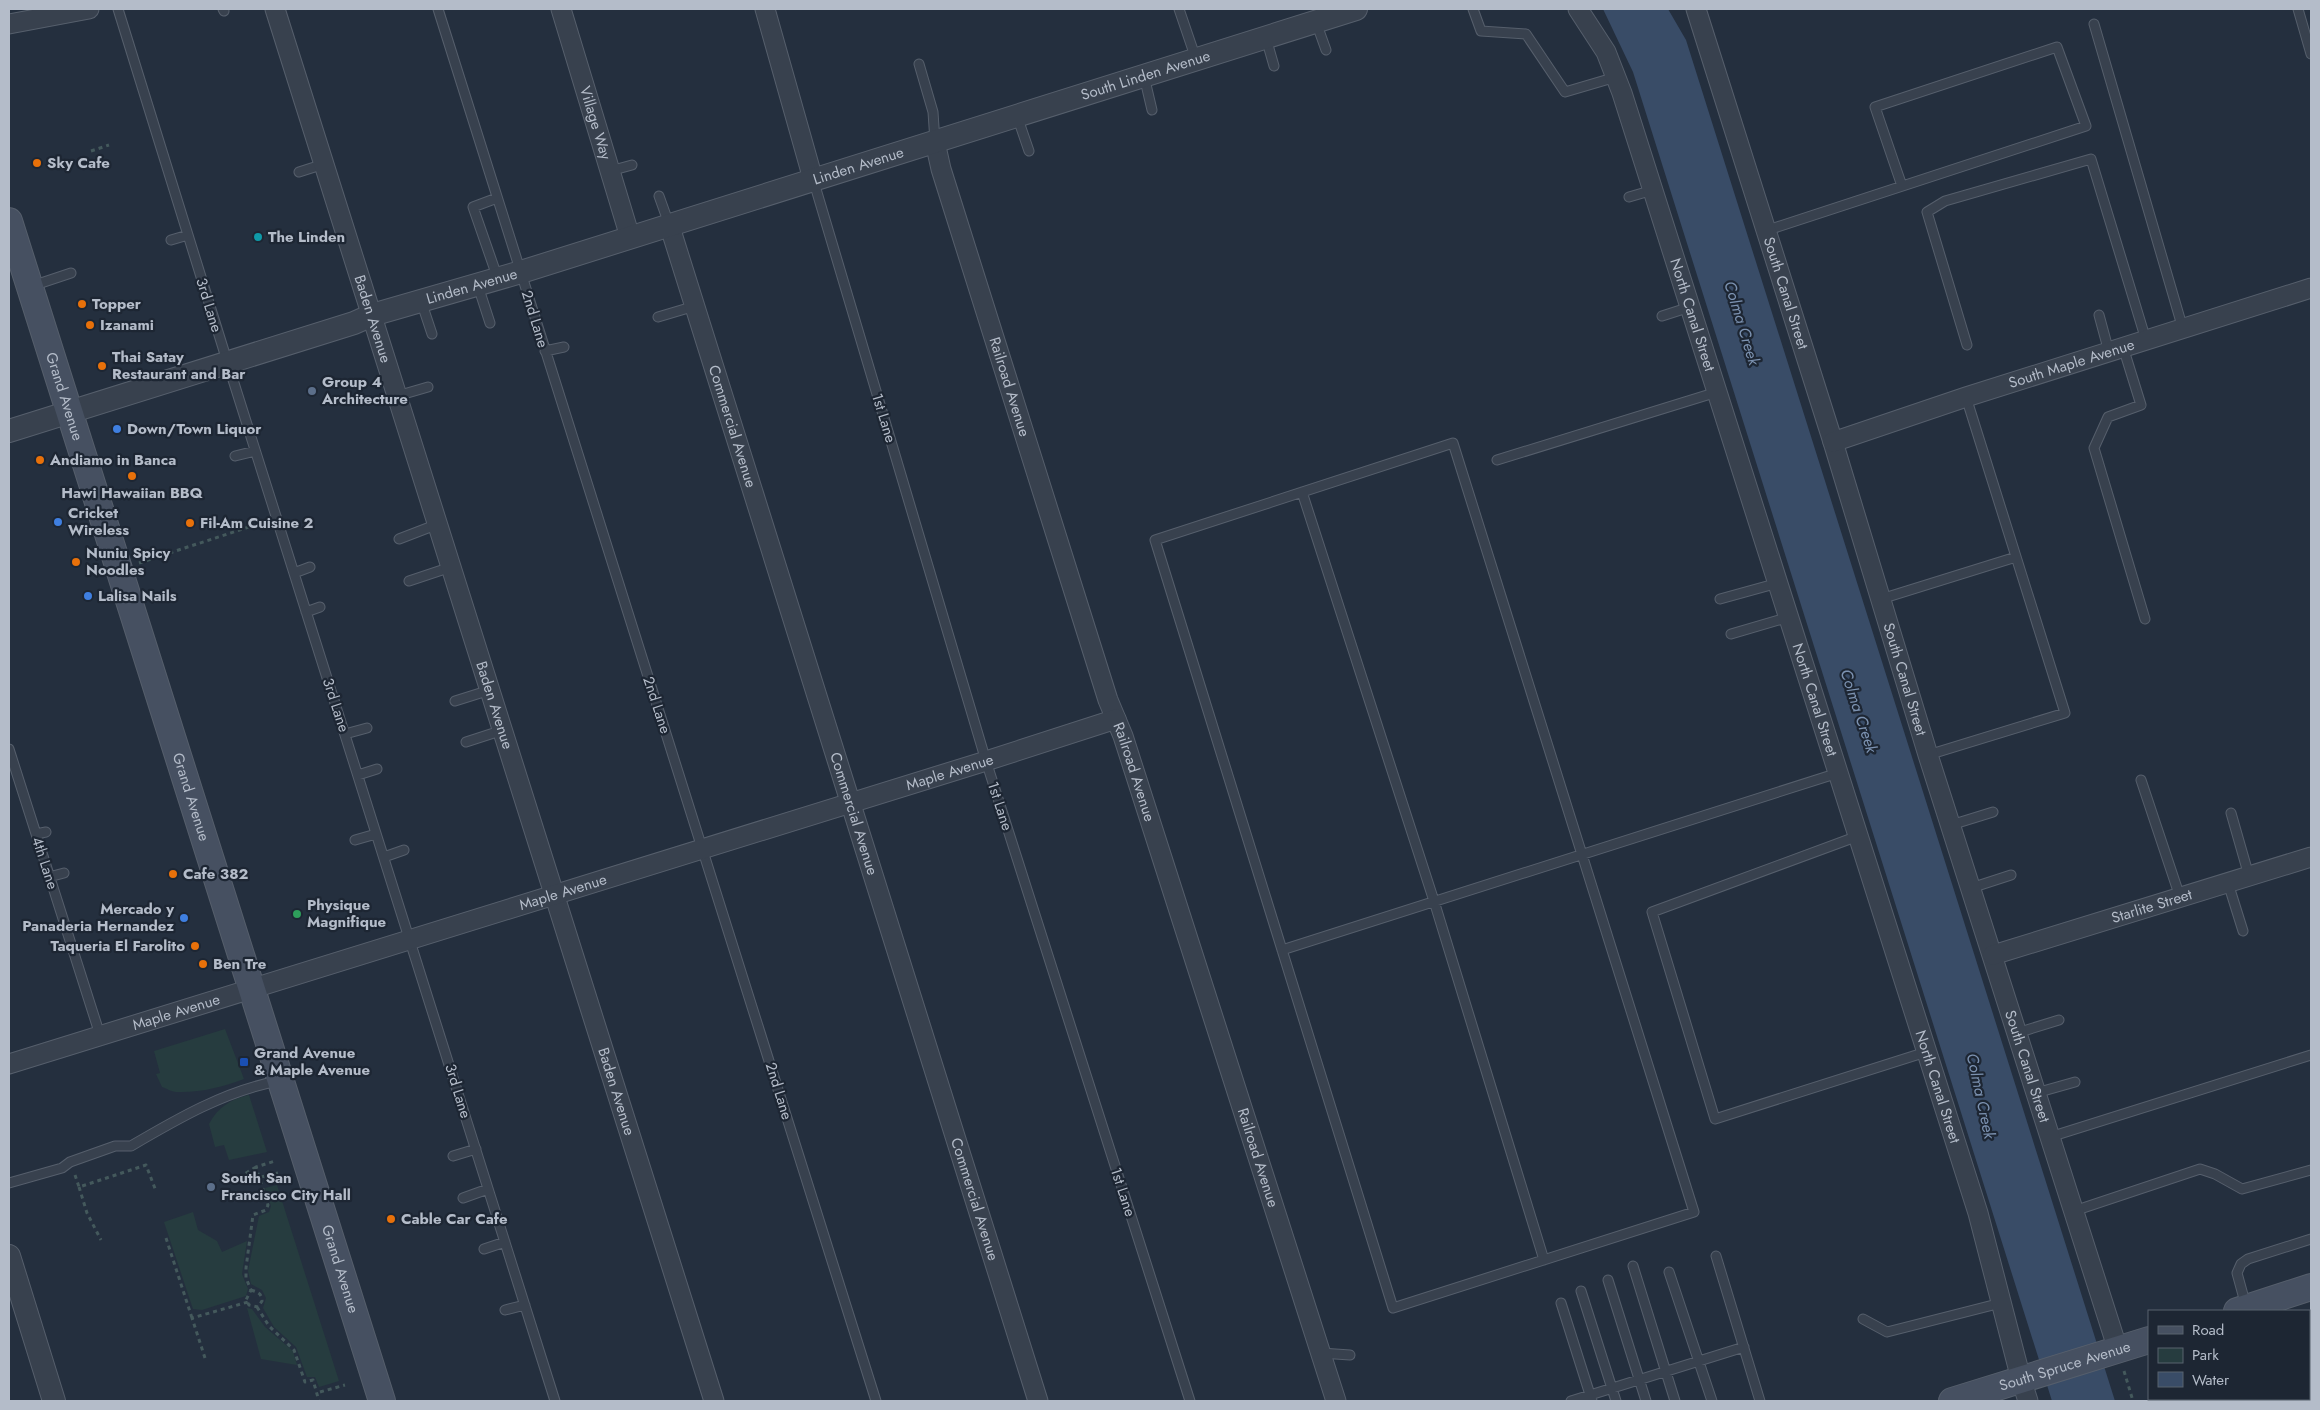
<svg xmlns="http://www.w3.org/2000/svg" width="2320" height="1410" viewBox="0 0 2320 1410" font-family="Jost,sans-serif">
  <rect width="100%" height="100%" fill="#242f3e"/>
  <path fill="#263c3f" d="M225,1029L244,1079C222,1087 200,1093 176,1092C172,1092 166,1088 162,1087L156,1074L160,1073L154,1051Z
    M249,1095L267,1152L229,1160L224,1145L215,1147L209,1124C218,1107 231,1099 249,1095Z
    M277,1185L339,1381L319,1387L315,1377H307L296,1347L274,1327L263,1308L266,1298L262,1290L251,1284L248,1271L259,1216L269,1212L271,1206L265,1188Z
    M193,1212L198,1230L217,1241L222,1252L247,1241L242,1274L248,1289L246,1296L202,1310L193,1309L164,1222Z
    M247,1308L252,1309L265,1327L293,1351L297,1365L261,1359Z"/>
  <path fill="#394c67" d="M1603,9H1668L1686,40L2115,1401H2052L1633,72Z"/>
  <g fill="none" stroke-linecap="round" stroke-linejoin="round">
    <g stroke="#565f6c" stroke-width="11">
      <path id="service" d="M118,9L228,364L555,1401
        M223,9L224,11
        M438,9L876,1401
        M1179,9L1196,59
        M1473,9L1481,31L1526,34L1565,92L1616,77
        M2298,9L2311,54
        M1316,22L1326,50
        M2094,24L2183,329
        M1266,38L1274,66
        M919,64L933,112L935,142
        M1144,76L1152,110
        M1017,116L1029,151
        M610,171L632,165
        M299,172L324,164
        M813,179L986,761L1190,1401
        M659,196L669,224
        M1629,197L1653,190
        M497,198L473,207L498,279
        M1765,231L2086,126L2057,47L1875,107L1902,186
        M171,240L188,235
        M32,286L71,273
        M478,286L490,323
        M421,301L432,334
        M2099,315L2109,352
        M1662,316L1690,307
        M658,317L695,306
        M1967,345L1927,212L1945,201L2091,159L2146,340
        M2123,347L2141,405L2108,417L2094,448L2145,619
        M545,351L564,347
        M397,396L428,387
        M1453,443L1694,1212L1393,1308L1155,540Z
        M235,456L255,451
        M1497,460L1717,392
        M1302,492L1434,901L1544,1260
        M399,539L438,524
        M294,573L310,567
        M409,581L451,567
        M1720,599L1778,583
        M1881,599L2016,557
        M306,612L320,607
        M1731,634L1789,617
        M455,701L490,690
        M345,734L367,728
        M466,742L503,730
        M9,749L100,1035
        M1928,755L2065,713L1966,397
        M358,775L377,769
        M2141,780L2180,897
        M2231,813L2249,876
        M1951,825L1993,812
        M36,834L46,832
        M1858,836L1652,912L1715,1119L1926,1052
        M355,840L376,834
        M384,857L404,850
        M49,877L64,873
        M2228,883L2243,931
        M1971,888L2011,875
        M1282,950L1838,773
        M2017,1033L2059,1020
        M2036,1093L2075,1082
        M2050,1137L2311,1055
        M453,1156L476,1149
        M9,1183L62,1168L70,1162L115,1146H131C177,1119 225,1091 278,1081
        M463,1198L488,1189
        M2074,1211L2200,1169L2215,1174L2242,1189L2311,1170
        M484,1249L505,1242
        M1716,1256L1760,1401
        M1633,1266L1675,1401
        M1669,1272L1712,1401
        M1608,1280L1646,1401
        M1581,1291L1616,1401
        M1561,1303L1592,1401
        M2246,1306L2237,1273L2241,1264L2248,1259L2311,1239
        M505,1310L525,1305
        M1863,1319L1887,1332L2001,1303
        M1321,1353L1350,1355
        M2220,1399L2221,1401
        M2302,1399V1401
        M1571,1401L1744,1347"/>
    </g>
    <g stroke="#565f6c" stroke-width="21">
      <g id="minor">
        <path id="s1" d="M275,9L714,1401"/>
        <path id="s2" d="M561,9L630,237"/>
        <path d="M765,9L813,179"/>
        <path id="s3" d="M1578,9L1606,52L1622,93L1978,1213L2021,1379L2028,1401"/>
        <path id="s4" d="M1696,9L1833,442L1928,755L2118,1350"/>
        <path d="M9,24L89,9"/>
        <path id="s5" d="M935,142L941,169L1108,700L1123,736L1336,1401"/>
        <path id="s6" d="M669,224L1038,1401"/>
        <path id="s7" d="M1833,442L1966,397L2311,288"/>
        <path id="s8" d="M1993,955L2311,857"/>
        <path id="s9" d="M9,1064L986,761L1116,719"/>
        <path d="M2253,1399L2254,1401"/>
      </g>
    </g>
    <g stroke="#565f6c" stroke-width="24">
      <g id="tertiary">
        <path id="s10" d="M9,431L354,323L372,315L521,272L1356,9"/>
        <path d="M9,1256L54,1401"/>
      </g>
    </g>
    <g stroke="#565f6c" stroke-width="28">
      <g id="secondary">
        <path id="s11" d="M9,221L382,1401"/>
        <path d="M2237,1311L2311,1287"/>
        <path id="s12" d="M1952,1401L2149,1340"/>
      </g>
    </g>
    <path stroke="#44595c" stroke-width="3" stroke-dasharray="4 4" stroke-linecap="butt" d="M91,151L109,145
      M139,563L264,522
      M256,1167L236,1179L248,1180L278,1173
      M75,1175L79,1187L146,1165L156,1191
      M79,1187L87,1213L101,1240
      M166,1238L192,1318
      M251,1290C258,1292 262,1294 262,1301L258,1307L249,1305L246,1300L251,1290L246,1278V1268L253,1215L266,1210L268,1205L256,1167L275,1161
      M257,1307L269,1326L294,1350L305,1382L313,1380L319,1401
      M205,1358L192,1318L248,1302
      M2124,1371L2133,1401
      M320,1392L345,1385"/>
    <use href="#service" stroke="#38414e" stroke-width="9"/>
    <use href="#minor" stroke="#38414e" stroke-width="19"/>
    <use href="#tertiary" stroke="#38414e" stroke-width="22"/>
    <use href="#secondary" stroke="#465061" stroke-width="26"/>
  </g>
  <g fill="#e8710a" stroke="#1d2633" stroke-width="2">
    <circle cx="37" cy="163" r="5"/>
    <circle cx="82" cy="304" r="5"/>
    <circle cx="90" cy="325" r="5"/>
    <circle cx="102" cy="366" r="5"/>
    <circle cx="40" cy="460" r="5"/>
    <circle cx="132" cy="476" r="5"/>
    <circle cx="190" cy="523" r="5"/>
    <circle cx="76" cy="562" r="5"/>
    <circle cx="173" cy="874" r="5"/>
    <circle cx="195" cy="946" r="5"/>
    <circle cx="203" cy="964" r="5"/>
    <circle cx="391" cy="1219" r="5"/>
  </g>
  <circle fill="#0f9aa8" stroke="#1d2633" stroke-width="2" cx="258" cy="237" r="5"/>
  <g fill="#5c6f8a" stroke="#1d2633" stroke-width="2">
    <circle cx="312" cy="391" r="5"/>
    <circle cx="211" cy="1187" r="5"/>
  </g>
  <g fill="#3f7fe0" stroke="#1d2633" stroke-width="2">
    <circle cx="117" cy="429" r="5"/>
    <circle cx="58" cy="522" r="5"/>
    <circle cx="88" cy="596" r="5"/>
    <circle cx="184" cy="918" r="5"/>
  </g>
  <circle fill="#2e9e5b" stroke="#1d2633" stroke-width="2" cx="297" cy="914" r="5"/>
  <rect fill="#1a4fb4" stroke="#1d2633" stroke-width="2" x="239" y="1057" width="10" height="10" rx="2.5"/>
  <g text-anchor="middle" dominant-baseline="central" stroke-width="4.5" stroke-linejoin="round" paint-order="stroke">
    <g font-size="15" fill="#b4bcc9" stroke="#1d2633">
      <text stroke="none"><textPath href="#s10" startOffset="1191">South Linden Avenue</textPath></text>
      <text stroke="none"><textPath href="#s2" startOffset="119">Village Way</textPath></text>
      <text stroke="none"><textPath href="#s10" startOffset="890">Linden Avenue</textPath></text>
      <text stroke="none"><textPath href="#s10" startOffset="485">Linden Avenue</textPath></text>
      <text stroke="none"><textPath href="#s4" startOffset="298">South Canal Street</textPath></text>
      <text transform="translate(209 305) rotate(73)">3rd Lane</text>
      <text stroke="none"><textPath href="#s3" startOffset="328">North Canal Street</textPath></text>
      <text stroke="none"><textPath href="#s1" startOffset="325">Baden Avenue</textPath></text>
      <text transform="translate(535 319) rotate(73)">2nd Lane</text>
      <text stroke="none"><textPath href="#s7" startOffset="251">South Maple Avenue</textPath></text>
      <text stroke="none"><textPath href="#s5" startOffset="256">Railroad Avenue</textPath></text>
      <text stroke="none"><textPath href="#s11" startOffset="184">Grand Avenue</textPath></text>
      <text transform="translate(884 418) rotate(73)">1st Lane</text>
      <text stroke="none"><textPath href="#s6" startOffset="212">Commercial Avenue</textPath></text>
      <text stroke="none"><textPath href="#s4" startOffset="702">South Canal Street</textPath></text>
      <text stroke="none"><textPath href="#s3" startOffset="732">North Canal Street</textPath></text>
      <text transform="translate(336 705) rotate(72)">3rd Lane</text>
      <text stroke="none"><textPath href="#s1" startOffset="730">Baden Avenue</textPath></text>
      <text transform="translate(657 705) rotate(72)">2nd Lane</text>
      <text stroke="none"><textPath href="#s9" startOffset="985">Maple Avenue</textPath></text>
      <text stroke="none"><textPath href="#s5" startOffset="661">Railroad Avenue</textPath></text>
      <text stroke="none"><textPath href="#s11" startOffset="604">Grand Avenue</textPath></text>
      <text transform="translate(1000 806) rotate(72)">1st Lane</text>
      <text stroke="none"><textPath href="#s6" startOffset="618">Commercial Avenue</textPath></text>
      <text transform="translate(45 863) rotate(72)">4th Lane</text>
      <text stroke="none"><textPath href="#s9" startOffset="580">Maple Avenue</textPath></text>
      <text stroke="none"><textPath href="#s8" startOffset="166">Starlite Street</textPath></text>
      <text stroke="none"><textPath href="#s9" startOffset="175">Maple Avenue</textPath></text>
      <text stroke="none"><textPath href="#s4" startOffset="1108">South Canal Street</textPath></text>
      <text stroke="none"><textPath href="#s3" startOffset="1138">North Canal Street</textPath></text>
      <text transform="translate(458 1091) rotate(73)">3rd Lane</text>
      <text stroke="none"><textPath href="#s1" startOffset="1135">Baden Avenue</textPath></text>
      <text transform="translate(779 1091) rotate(73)">2nd Lane</text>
      <text stroke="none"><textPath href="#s5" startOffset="1066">Railroad Avenue</textPath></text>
      <text transform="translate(1123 1192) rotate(72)">1st Lane</text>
      <text stroke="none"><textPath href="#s6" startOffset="1022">Commercial Avenue</textPath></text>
      <text stroke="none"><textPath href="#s11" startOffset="1099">Grand Avenue</textPath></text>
      <text stroke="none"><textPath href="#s12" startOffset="118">South Spruce Avenue</textPath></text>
    </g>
    <g font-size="15" font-weight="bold" fill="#b4bcc9" stroke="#1d2633" text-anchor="start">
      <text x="47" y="163">Sky Cafe</text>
      <text x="268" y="237">The Linden</text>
      <text x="92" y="304">Topper</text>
      <text x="100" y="325">Izanami</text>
      <text x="112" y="357">Thai Satay<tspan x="112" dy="17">Restaurant and Bar</tspan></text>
      <text x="322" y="382">Group 4<tspan x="322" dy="17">Architecture</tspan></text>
      <text x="127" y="429">Down/Town Liquor</text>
      <text x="50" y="460">Andiamo in Banca</text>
      <text x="132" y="493" text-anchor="middle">Hawi Hawaiian BBQ</text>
      <text x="68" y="513">Cricket<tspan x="68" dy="17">Wireless</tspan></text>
      <text x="200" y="523">Fil-Am Cuisine 2</text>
      <text x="86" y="553">Nuniu Spicy<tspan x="86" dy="17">Noodles</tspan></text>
      <text x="98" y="596">Lalisa Nails</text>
      <text x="183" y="874">Cafe 382</text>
      <text x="307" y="905">Physique<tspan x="307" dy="17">Magnifique</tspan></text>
      <text x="174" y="909" text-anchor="end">Mercado y<tspan x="174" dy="17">Panaderia Hernandez</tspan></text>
      <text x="185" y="946" text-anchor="end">Taqueria El Farolito</text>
      <text x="213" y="964">Ben Tre</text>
      <text x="254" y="1053">Grand Avenue<tspan x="254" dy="17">&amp; Maple Avenue</tspan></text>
      <text x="221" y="1178">South San<tspan x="221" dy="17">Francisco City Hall</tspan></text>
      <text x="401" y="1219">Cable Car Cafe</text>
    </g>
    <g font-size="16" font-style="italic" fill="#7c92b1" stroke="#1d2633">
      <text transform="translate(1742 323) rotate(73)">Colma Creek</text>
      <text transform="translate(1859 711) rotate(72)">Colma Creek</text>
      <text transform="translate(1981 1096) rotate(78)">Colma Creek</text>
    </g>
  </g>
  <rect width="2320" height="1410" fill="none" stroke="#b4bcc9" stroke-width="20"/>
  <rect x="2148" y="1310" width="162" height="90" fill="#1d2633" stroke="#59626f"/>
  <rect x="2158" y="1326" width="25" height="8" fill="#465061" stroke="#59626f"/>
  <text x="2192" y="1335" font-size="15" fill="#b4bcc9">Road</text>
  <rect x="2158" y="1348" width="25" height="15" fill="#263c3f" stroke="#59626f"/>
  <text x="2192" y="1360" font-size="15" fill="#b4bcc9">Park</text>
  <rect x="2158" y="1372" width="25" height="15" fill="#394c67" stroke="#59626f"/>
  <text x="2192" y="1385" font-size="15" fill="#b4bcc9">Water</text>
</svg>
